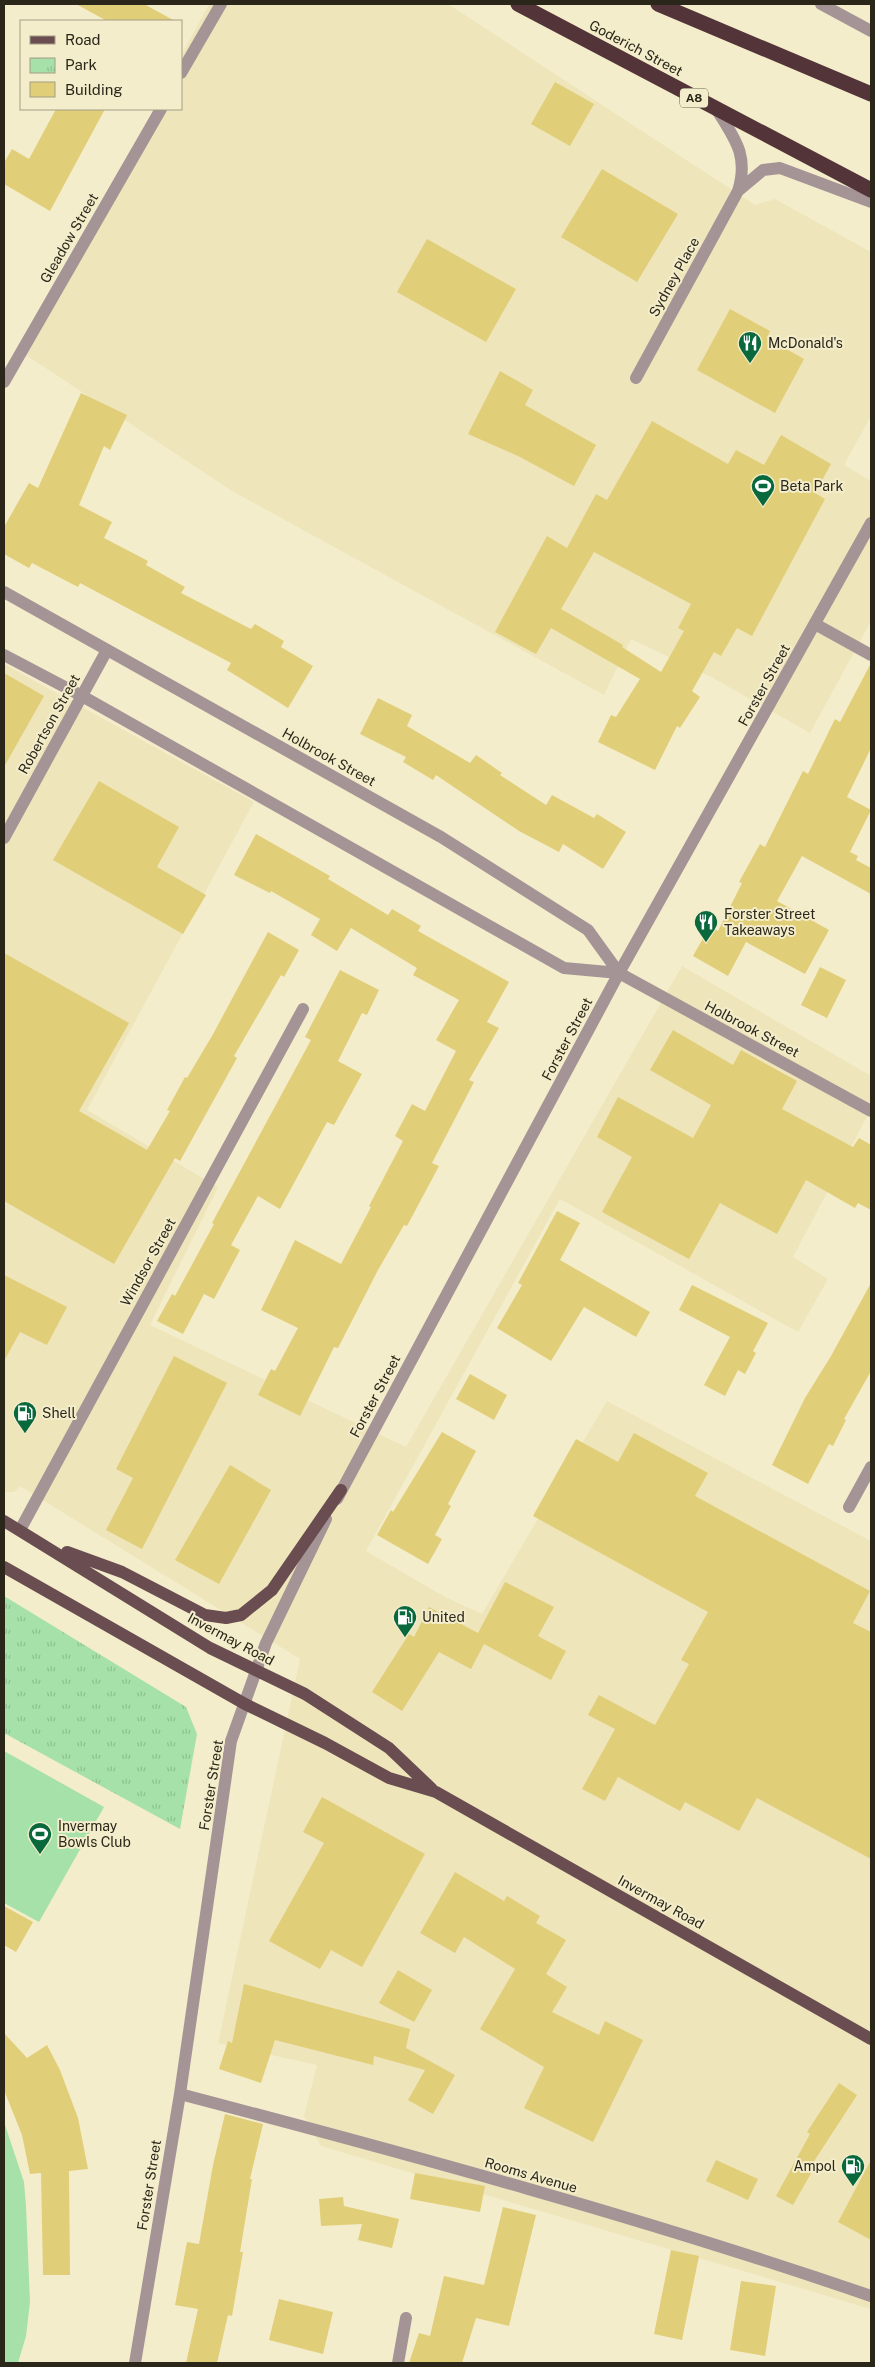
<svg xmlns="http://www.w3.org/2000/svg" width="875" height="2367" viewBox="0 0 875 2367" font-family="'Public Sans',sans-serif">
  <defs>
    <pattern id="park-tufts" width="24" height="20" patternUnits="userSpaceOnUse" patternTransform="scale(1.25)"><rect width="24" height="20" fill="#a5e1a8"/><path d="M3 7l-1-3M5 7V3M7 7l1-3M15 17l-1-3M17 17v-4M19 17l1-3" fill="none" stroke="#8ec190"/></pattern>
  </defs>
  <rect width="100%" height="100%" fill="#f4edcb"/>
  <path fill="#eee5bb" d="M209,4H448L755,205L775,199L871,252V416L844,465L871,481V621L810,733L713,678L631,639L604,695L232,491L26,355L154,109H181V56Z
    M4,664L254,802L87,1110L218,1187L150,1325L406,1447L682,966L871,1076V1109L793,1257L828,1279L798,1332L560,1199L366,1551L445,1597L482,1614L607,1401L871,1541V2309L321,2146L304,2116L317,2065L218,2043L300,1659L20,1486L14,1492H4Z"/>
  <path fill="url(#park-tufts)" d="M4,1596L186,1707L197,1734L180,1829L4,1733Z"/>
  <path fill="#a5e1a8" d="M4,1751L104,1807L39,1922L4,1903Z
    M4,2122L24,2182L26,2206L30,2302L26,2336L18,2363H4Z"/>
  <path fill="#e1ce78" fill-rule="evenodd" d="M76,4H144L175,21H107Z
    M555,82L594,104L570,146L531,124Z
    M56,109H105L50,211L4,184V163L12,149L29,159Z
    M602,169L678,214L637,282L561,237Z
    M427,239L516,289L486,342L397,292Z
    M730,309L770,331L767,338L804,359L775,413L697,370Z
    M500,371L533,390L525,405L596,445L574,486L518,456L468,434Z
    M81,393L127,415L110,450L104,446L79,505L112,522L104,538L148,561L146,565L185,587L181,593L251,629L255,624L284,641L281,647L313,666L288,708L227,670L231,663L80,583L78,587L32,563L29,568L4,554V527L29,483L38,488Z
    M652,421L728,464L736,450L764,465L781,435L831,464L815,493L825,499L752,636L737,628L721,656L714,652L692,691L700,697L680,728L677,726L655,770L598,742L611,715L616,717L640,679L551,628L536,654L495,632L547,536L567,548L596,494L607,500ZM594,552L691,604L678,628L684,631L661,672L622,647L623,645L561,609Z
    M871,663V748L847,797L871,810L850,852L858,856L856,860L871,868V894L802,856L777,901L829,930L805,974L746,942L728,976L693,956L710,926L718,931L742,883L739,882L760,844L765,847L803,771L808,774L835,719L840,722Z
    M4,673L44,696L4,767Z
    M378,698L412,715L407,726L470,763L476,755L502,773L500,775L546,805L552,795L594,818L597,814L626,832L603,869L563,844L559,852L519,831L436,775L433,780L403,762L406,757L360,734Z
    M99,781L179,827L157,867L206,895L183,934L53,860Z
    M256,834L330,876L328,879L388,915L392,909L421,926L418,931L509,982L487,1022L499,1028L469,1080L474,1082L432,1163L439,1166L407,1226L404,1225L378,1270L338,1348L334,1347L300,1416L258,1395L271,1369L275,1371L298,1328L261,1310L295,1240L341,1264L371,1207L369,1206L403,1141L395,1136L412,1104L425,1111L456,1051L436,1040L459,1000L413,975L417,968L351,928L337,951L311,935L320,919L271,891L270,893L234,875Z
    M268,932L299,950L284,977L281,975L234,1056L237,1058L180,1161L175,1158L114,1264L4,1201V953L129,1023L79,1111L147,1150L170,1111L167,1110L185,1077L187,1078L212,1036Z
    M820,967L846,980L827,1018L801,1005Z
    M340,970L379,990L367,1015L362,1013L338,1061L362,1074L334,1125L327,1122L280,1209L258,1196L231,1245L240,1250L214,1299L204,1294L183,1334L157,1321L172,1294L175,1296L214,1224L212,1223L311,1040L305,1037Z
    M673,1030L733,1065L741,1050L797,1081L782,1109L853,1147L859,1138L871,1145V1210L858,1203L855,1208L806,1180L777,1234L720,1203L689,1259L602,1212L632,1157L597,1137L618,1097L693,1138L711,1105L650,1070Z
    M557,1211L580,1223L560,1260L650,1312L636,1337L584,1307L551,1361L497,1328L522,1285L518,1283Z
    M4,1275L67,1307L47,1345L20,1332L4,1361Z
    M871,1283V1371L844,1419L846,1420L833,1446L829,1444L808,1484L772,1465L805,1398L831,1356Z
    M692,1285L768,1323L753,1351L756,1353L745,1374L738,1370L725,1396L704,1385L730,1337L679,1310Z
    M174,1356L227,1383L142,1549L106,1530L133,1478L116,1469Z
    M470,1374L507,1395L494,1420L456,1399Z
    M442,1432L476,1451L448,1504L451,1506L435,1535L442,1539L428,1564L377,1535L391,1510L393,1512Z
    M634,1433L708,1473L695,1496L870,1591L853,1623L871,1632V1859L757,1798L739,1831L685,1802L680,1811L618,1777L605,1801L582,1789L615,1729L588,1715L599,1695L655,1725L689,1664L681,1660L708,1612L533,1516L576,1439L618,1462Z
    M230,1465L271,1490L219,1584L175,1560Z
    M505,1582L554,1607L538,1636L566,1651L551,1680L484,1644L471,1669L439,1652L402,1711L372,1692L409,1634L414,1637L429,1607L478,1633Z
    M322,1797L425,1854L362,1967L331,1950L320,1969L269,1941L324,1843L303,1832Z
    M455,1872L504,1901L507,1896L540,1916L536,1923L566,1940L546,1974L567,1987L552,2012L599,2035L605,2021L643,2040L593,2142L524,2108L544,2067L480,2029L515,1969L464,1937L455,1953L420,1933Z
    M4,1906L33,1922L16,1952L4,1945Z
    M398,1970L432,1990L414,2022L379,2003Z
    M244,1984L410,2029L406,2048L455,2075L433,2114L408,2100L425,2070L374,2056L373,2065L275,2040L261,2083L219,2069L228,2041L232,2043Z
    M4,2033L27,2058L47,2045L60,2070L78,2118L88,2169L69,2171L70,2275H43L41,2173L30,2174L22,2135L4,2090Z
    M839,2083L857,2095L811,2166L814,2168L793,2205L776,2196L810,2134L807,2132Z
    M225,2114L263,2124L250,2179H252L240,2252H243L232,2316L228,2315L217,2363H186L198,2309L175,2305L187,2242L199,2244L213,2165Z
    M716,2160L758,2179L748,2200L706,2181Z
    M871,2160V2240L838,2222Z
    M415,2173L485,2186L480,2212L410,2199Z
    M343,2197L344,2206L399,2219L392,2248L358,2240L362,2224L321,2226L319,2199Z
    M503,2207L536,2215L509,2326L476,2318L462,2363H409L419,2333L430,2336L444,2276L484,2285Z
    M671,2250L699,2256L682,2340L654,2334Z
    M741,2281L776,2286L765,2356L730,2350Z
    M279,2299L333,2312L323,2354L269,2340Z"/>
  <g fill="none" stroke-linecap="round" stroke-linejoin="round">
    <path stroke="#a59496" stroke-width="12" d="M821,4L871,31
      M181,73L221,4
      M738,191L763,170L780,168L871,202
      M636,378L738,191C749,156 735,139 717,110
      M4,382L161,109
      M4,592L441,837L588,930L619,973
      M815,624L871,655
      M4,655L82,696L564,968L619,973L871,1111
      M4,838L107,650
      M337,1499L619,973L871,523
      M849,1507L871,1467
      M20,1530L303,1009
      M180,2094C412,2155 644,2218 871,2296
      M135,2363L180,2094L231,1741L266,1643L326,1519
      M398,2363L406,2318"/>
    <path stroke="#694d50" stroke-width="12" d="M4,1521L210,1648L305,1694L389,1748L432,1789
      M67,1552L122,1572L205,1615L226,1618L241,1615L272,1590L341,1490
      M4,1567L245,1704L325,1743L389,1778L436,1792L871,2039"/>
    <path stroke="#533438" stroke-width="15" d="M518,4L871,190
      M658,4L871,94"/>
  </g>
  <defs>
    <g id="restaurant-pin" transform="scale(1.25)"><path d="M0 17L-7.5 6A9.5 9.5 0 1 1 7.5 6Z" fill="#09693d" stroke="#f4edcb"/><path d="M-5-6h1v4h1v-4h1v4h1v-4h1v5L-1.5 .5V6h-2V.5L-5-1ZM5-6V6H3V1.5H1.5Q1.5-4 5-6Z" fill="#fff"/></g>
    <g id="stadium-pin" transform="scale(1.25)"><path d="M0 17L-7.5 6A9.5 9.5 0 1 1 7.5 6Z" fill="#09693d" stroke="#f4edcb"/><path d="M0-5a6.5 5 0 1 0 0 10a6.5 5 0 1 0 0-10ZM-3.5-1.8h7v3.6h-7Z" fill="#fff"/></g>
    <g id="fuel-pin" transform="scale(1.25)"><path d="M0 17L-7.5 6A9.5 9.5 0 1 1 7.5 6Z" fill="#09693d" stroke="#f4edcb"/><path d="M-5.5-6h7V0h2V4h1.3V-2.5L3-4.5l.8-.8L6-3V5H2.5V1h-1V6h-7ZM-4.2-4.7v3.2H.2V-4.7Z" fill="#fff"/></g>
  </defs>
  <g fill-rule="evenodd">
    <use href="#restaurant-pin" x="750" y="343"/>
    <use href="#stadium-pin" x="763" y="486"/>
    <use href="#restaurant-pin" x="706" y="922"/>
    <use href="#fuel-pin" x="25" y="1413"/>
    <use href="#fuel-pin" x="405" y="1617"/>
    <use href="#stadium-pin" x="40" y="1834"/>
    <use href="#fuel-pin" x="853" y="2166"/>
  </g>
  <g text-anchor="middle" dominant-baseline="central" stroke-width="4" stroke-linejoin="round" paint-order="stroke">
    <rect fill="#f4edcb" stroke="#67624f" stroke-width="1" x="680" y="88.5" width="28" height="19" rx="4"/>
    <g font-size="12" font-weight="bold" fill="#2a271a">
      <text x="694" y="98">A8</text>
    </g>
    <g font-size="14" fill="#2a271a" stroke="#f4edcb">
      <text transform="translate(636 48) rotate(28)">Goderich Street</text>
      <text transform="translate(69 238) rotate(-60)">Gleadow Street</text>
      <text transform="translate(674 277) rotate(-61)">Sydney Place</text>
      <text transform="translate(764 685) rotate(-61)">Forster Street</text>
      <text transform="translate(49 724) rotate(-61)">Robertson Street</text>
      <text transform="translate(329 757) rotate(29)">Holbrook Street</text>
      <text transform="translate(752 1029) rotate(28)">Holbrook Street</text>
      <text transform="translate(567 1039) rotate(-62)">Forster Street</text>
      <text transform="translate(148 1262) rotate(-61)">Windsor Street</text>
      <text transform="translate(375 1396) rotate(-62)">Forster Street</text>
      <text transform="translate(231 1639) rotate(28)">Invermay Road</text>
      <text transform="translate(211 1785) rotate(-81)">Forster Street</text>
      <text transform="translate(661 1902) rotate(29)">Invermay Road</text>
      <text transform="translate(531 2175) rotate(16)">Rooms Avenue</text>
      <text transform="translate(149 2185) rotate(-81)">Forster Street</text>
    </g>
    <g font-size="14" fill="#2a271a" stroke="#f4edcb" text-anchor="start">
      <text x="768" y="343">McDonald's</text>
      <text x="780" y="486">Beta Park</text>
      <text x="724" y="914">Forster Street<tspan x="724" dy="16">Takeaways</tspan></text>
      <text x="42" y="1413">Shell</text>
      <text x="422" y="1617">United</text>
      <text x="58" y="1826">Invermay<tspan x="58" dy="16">Bowls Club</tspan></text>
      <text x="836" y="2166" text-anchor="end">Ampol</text>
    </g>
  </g>
  <rect width="875" height="2367" fill="none" stroke="#2a271a" stroke-width="10"/>
  <rect x="20" y="20" width="162" height="90" fill="#f4edcb" stroke="#a39e84"/>
  <rect x="30" y="36" width="25" height="8" fill="#694d50" stroke="#a39e84"/>
  <text x="65" y="45" font-size="15" fill="#2a271a">Road</text>
  <rect x="30" y="58" width="25" height="15" fill="url(#park-tufts)" stroke="#a39e84"/>
  <text x="65" y="70" font-size="15" fill="#2a271a">Park</text>
  <rect x="30" y="82" width="25" height="15" fill="#e1ce78" stroke="#a39e84"/>
  <text x="65" y="95" font-size="15" fill="#2a271a">Building</text>
</svg>
